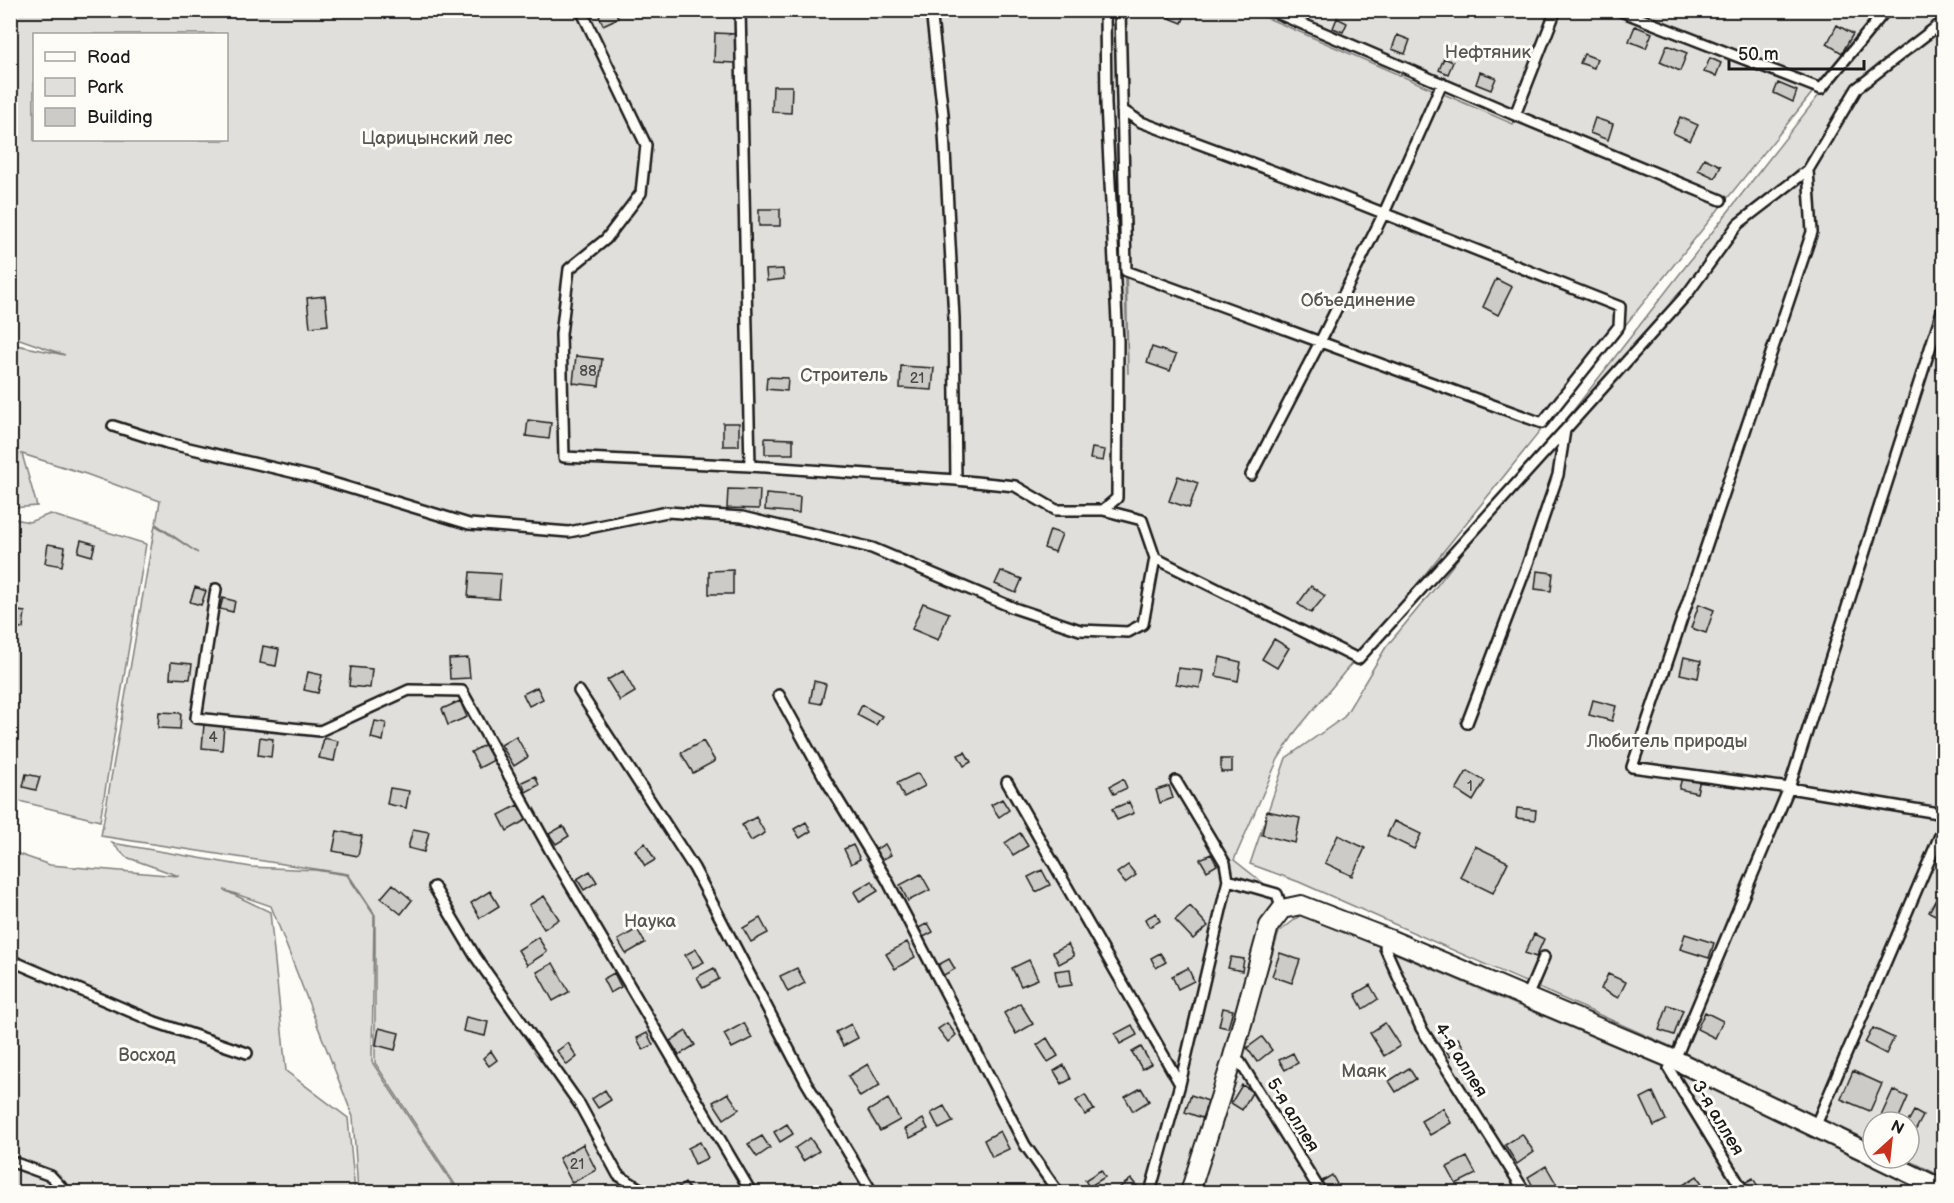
<svg xmlns="http://www.w3.org/2000/svg" width="1954" height="1203" viewBox="0 0 1954 1203" font-family="'Balsamiq Sans',sans-serif">
  <rect width="100%" height="100%" fill="#fdfcf7"/>
  <filter id="ink" filterUnits="userSpaceOnUse"><feTurbulence type="fractalNoise" baseFrequency=".0167" numOctaves="2"/><feDisplacementMap in="SourceGraphic" scale="12" xChannelSelector="R" yChannelSelector="G"/><feConvolveMatrix kernelMatrix="1 2 1 2 8 2 1 2 1" color-interpolation-filters="sRGB"/></filter>
  <g filter="url(#ink)">
    <path fill="#e0dfdb" stroke="#7e7e7c" stroke-width="1.5" fill-rule="evenodd" d="M11,11H1116L1128,374L1122,11H1251L1513,124L1557,11H1878L1422,578L1296,731L1278,759L1234,860L1277,894L1183,1192H460L375,1063V915L348,874L101,836L155,525L198,553L156,524L160,501L86,474L22,454L37,506L11,508V455L19,454L11,451V344L65,355L11,336ZM34,34H226V140H34Z
      M1284,11H1549L1514,109Z
      M1889,11H1943V1177L1904,1158H1909V1122H1873V1143L1679,1050L1299,882L1250,864L1286,758L1344,717L1386,647L1435,588L1826,86Z
      M50,514L146,544L100,821L11,799L10,518L29,522Z
      M112,843L251,867L315,870L347,875L374,915L372,1062L458,1192H358L353,1117L271,906L224,890L270,912L286,1071L348,1118L355,1192H11L10,851L50,865L179,876L126,857Z
      M1302,914L1669,1069L1925,1192H1199L1279,932Z"/>
    <path fill="#cccbc8" stroke="#1c1c1c" stroke-width="1.5" d="M597,10H615L618,18L603,25Z
      M1169,10H1187L1182,23L1167,17Z
      M1337,18L1347,23L1343,32L1333,28Z
      M1837,25L1853,34L1842,53L1827,44Z
      M1635,26L1652,33L1646,48L1629,41Z
      M715,33L736,34L735,63L714,62Z
      M1397,35L1410,40L1405,54L1392,49Z
      M1667,45L1687,53L1680,71L1660,62Z
      M1584,54L1597,59L1594,68L1580,63Z
      M1444,58L1453,62L1448,74L1439,70Z
      M1710,58L1721,63L1716,76L1704,72Z
      M1480,72L1496,78L1491,90L1476,84Z
      M1778,83L1797,91L1793,102L1774,93Z
      M773,86H792L791,113L772,112Z
      M1680,117L1698,125L1690,141L1673,133Z
      M1595,118L1613,124L1608,140L1590,133Z
      M1704,158L1721,166L1715,178L1698,170Z
      M759,209H780V226H759Z
      M783,269L784,279L767,281L766,270Z
      M1496,279L1512,287L1498,315L1483,307Z
      M325,296L328,325L310,327L307,298Z
      M1152,347L1176,355L1170,371L1147,363Z
      M576,356L602,359L599,386L573,383Z
      M901,366L934,368L932,390L900,388Z
      M767,377L788,378L787,391L766,389Z
      M528,420L551,423L549,439L526,436Z
      M723,423H739V446H723Z
      M765,438L793,439V454H765Z
      M1092,448L1105,450L1103,461L1090,459Z
      M1178,476L1198,483L1189,508L1169,501Z
      M728,489L760,490L759,509L727,508Z
      M766,494L800,497L799,513L765,510Z
      M1050,530L1062,534L1055,552L1044,548Z
      M81,540L95,544L92,556L78,552Z
      M48,544L65,547L62,566L45,563Z
      M733,570V594H709V571Z
      M1001,571L1022,579L1016,593L995,584Z
      M1537,571L1553,573L1551,591L1535,589Z
      M470,572L501,574L499,599L468,597Z
      M1311,586L1325,596L1311,613L1298,604Z
      M195,587L206,591L201,605L190,602Z
      M223,598L235,601L233,612L220,609Z
      M923,603L949,613L938,640L912,629Z
      M1699,604L1714,610L1706,633L1691,628Z
      M10,610L25,612L23,628L10,627Z
      M1274,639L1289,648L1277,668L1262,659Z
      M263,646L279,649L276,666L260,663Z
      M1220,657L1241,662L1238,681L1216,676Z
      M1684,657L1701,661L1698,678L1680,674Z
      M468,658L470,678L450,679L449,659Z
      M171,662L192,664L190,679L170,678Z
      M351,667L372,669L370,688L349,686Z
      M1178,668L1203,671L1200,688L1176,684Z
      M623,671L635,692L620,701L607,680Z
      M308,672L322,675L318,693L304,690Z
      M814,681L826,684L821,704L810,702Z
      M537,687L543,699L529,706L523,694Z
      M1593,700L1616,706L1612,721L1589,715Z
      M460,701L467,717L448,725L442,709Z
      M862,705L882,716L876,725L857,715Z
      M159,712L181,713L180,729L158,728Z
      M375,721L386,723L383,741L371,738Z
      M204,724L224,726L222,750L202,748Z
      M516,736L528,757L514,766L501,745Z
      M260,737L273,739L271,757L258,755Z
      M324,738L338,741L334,761L319,758Z
      M703,741L715,761L693,773L681,753Z
      M486,744L494,760L479,768L471,752Z
      M965,752L971,762L964,766L958,755Z
      M1221,759H1232V772H1221Z
      M1467,771L1485,781L1473,801L1456,790Z
      M918,773L925,786L904,797L897,783Z
      M26,774L40,777L36,790L23,787Z
      M1683,774L1700,779L1697,793L1679,789Z
      M535,776L539,785L526,792L522,782Z
      M1123,779L1127,788L1114,794L1110,786Z
      M1169,786L1173,798L1160,803L1156,790Z
      M390,788L409,791L406,808L387,804Z
      M1002,799L1009,810L999,817L991,805Z
      M1129,802L1134,813L1117,820L1112,809Z
      M518,805L526,820L507,831L499,815Z
      M1517,808L1536,810L1535,820L1516,818Z
      M1267,811L1300,818L1295,843L1262,835Z
      M756,817L765,833L751,841L742,825Z
      M1394,821L1421,834L1414,849L1387,836Z
      M806,822L811,831L800,838L794,829Z
      M563,826L569,836L556,844L549,834Z
      M413,829L429,832L424,852L408,848Z
      M337,831L362,836L358,856L333,851Z
      M1020,833L1028,846L1013,855L1005,843Z
      M1338,835L1365,848L1352,876L1325,863Z
      M645,843L655,860L645,866L635,850Z
      M885,844L891,855L880,861L874,850Z
      M853,845L860,859L851,864L844,849Z
      M1475,846L1508,862L1493,893L1460,877Z
      M1211,854L1217,865L1207,871L1200,859Z
      M1128,865L1136,875L1125,883L1117,873Z
      M1042,870L1050,885L1036,892L1028,877Z
      M590,871L597,882L584,890L577,879Z
      M921,874L930,890L908,901L900,885Z
      M872,881L878,891L860,902L854,892Z
      M393,884L412,900L401,914L381,898Z
      M490,891L499,906L480,918L471,903Z
      M1939,894L1944,896V919L1929,912Z
      M544,896L559,919L544,929L529,905Z
      M1190,906L1208,926L1193,939L1175,920Z
      M1156,913L1160,921L1149,927L1145,919Z
      M760,918L768,933L751,942L743,928Z
      M928,923L933,932L920,939L915,930Z
      M637,929L645,943L626,954L618,940Z
      M1534,934L1544,939L1536,957L1525,953Z
      M1685,934L1714,943L1709,958L1680,949Z
      M538,937L547,952L527,965L518,950Z
      M907,942L915,957L895,969L886,954Z
      M1068,944L1074,956L1059,964L1053,952Z
      M696,949L704,962L692,968L685,955Z
      M1160,953L1166,962L1156,968L1151,958Z
      M1280,953L1300,960L1292,983L1272,976Z
      M1231,957L1244,959L1242,971L1228,968Z
      M949,959L955,969L942,976L936,966Z
      M1029,960L1038,979L1021,986L1012,968Z
      M553,963L569,992L553,1001L537,972Z
      M714,968L719,979L703,988L697,977Z
      M797,968L805,983L788,992L780,976Z
      M1188,968L1194,981L1178,989L1172,976Z
      M1070,969L1072,985L1058,987L1055,971Z
      M614,973L621,987L610,993L603,979Z
      M1608,974L1626,982L1618,998L1601,989Z
      M1370,985L1378,999L1363,1009L1355,994Z
      M1020,1003L1033,1024L1016,1034L1004,1013Z
      M1668,1005L1683,1010L1674,1035L1659,1030Z
      M1223,1008L1233,1010L1228,1028L1219,1026Z
      M1705,1012L1723,1021L1715,1038L1697,1029Z
      M466,1017L488,1022L485,1036L463,1031Z
      M744,1023L752,1038L732,1048L724,1034Z
      M947,1023L956,1035L948,1042L938,1029Z
      M1385,1023L1400,1046L1384,1056L1370,1033Z
      M851,1024L858,1038L843,1046L836,1032Z
      M1132,1025L1137,1035L1120,1044L1115,1034Z
      M379,1028L399,1033L395,1050L376,1045Z
      M1873,1028L1894,1038L1886,1054L1865,1043Z
      M686,1031L695,1045L679,1055L670,1041Z
      M647,1033L653,1045L643,1050L637,1038Z
      M1262,1037L1272,1050L1257,1062L1247,1048Z
      M1047,1038L1058,1056L1048,1062L1037,1045Z
      M1458,1038L1464,1048L1450,1057L1444,1047Z
      M568,1043L577,1057L567,1065L557,1051Z
      M1141,1047L1151,1064L1142,1069L1132,1052Z
      M491,1051L497,1060L489,1066L483,1058Z
      M1293,1053L1298,1063L1285,1070L1279,1060Z
      M868,1064L880,1085L860,1097L848,1076Z
      M1064,1065L1071,1079L1062,1084L1054,1071Z
      M1409,1068L1416,1079L1396,1092L1389,1081Z
      M1853,1071L1882,1084L1870,1111L1841,1099Z
      M1242,1085L1253,1091L1242,1110L1231,1103Z
      M1141,1088L1149,1101L1133,1111L1125,1097Z
      M605,1090L611,1100L598,1108L592,1099Z
      M1893,1090L1908,1097L1897,1122L1881,1116Z
      M1653,1092L1666,1120L1654,1126L1641,1098Z
      M728,1093L739,1109L724,1119L713,1102Z
      M1085,1095L1094,1110L1085,1115L1076,1101Z
      M1191,1095L1208,1101L1202,1118L1185,1112Z
      M888,1099L900,1120L880,1131L868,1111Z
      M944,1106L953,1122L939,1129L931,1113Z
      M1443,1108L1451,1123L1430,1135L1421,1121Z
      M1914,1111L1923,1116L1914,1133L1909,1130L1908,1122Z
      M923,1119L928,1129L910,1138L905,1129Z
      M787,1124L793,1134L780,1142L774,1132Z
      M1299,1129L1310,1147L1299,1154L1288,1137Z
      M1000,1131L1009,1149L992,1157L984,1140Z
      M1522,1134L1534,1152L1517,1164L1505,1145Z
      M762,1136L770,1148L757,1157L748,1144Z
      M810,1138L819,1151L803,1161L795,1148Z
      M700,1142L708,1158L695,1164L688,1148Z
      M583,1144L596,1170L572,1183L559,1158Z
      M1467,1157L1476,1174L1456,1184L1447,1167Z
      M1546,1166L1561,1192H1536L1528,1177Z
      M1101,1170L1105,1177L1089,1187L1085,1180Z
      M1332,1175L1338,1186L1325,1192L1319,1183Z
      M1697,1176L1703,1185L1691,1192H1683L1680,1187Z
      M1753,1178L1761,1192H1746L1741,1185Z
      M1131,1179L1140,1190L1136,1192H1122L1119,1188Z
      M685,1183L691,1192H676L674,1190Z
      M840,1183L845,1191L842,1192H828Z"/>
    <g fill="none" stroke-linecap="round" stroke-linejoin="round">
      <g stroke="#1c1c1c" stroke-width="14">
        <path id="lane" d="M581,10L646,145L641,193L606,239L569,269L561,334L564,457L750,466L956,480L1015,486L1056,510H1103L1117,498L1118,341L1106,104L1105,10
          M740,10L750,466
          M931,10L943,114L954,318L956,480
          M1120,10L1126,271L1542,423L1619,326L1620,307L1340,196L1141,122L1122,110
          M1270,10L1515,115L1721,200
          M1618,10L1821,89L1886,10
          M1305,13L1306,10
          M1515,115L1556,10
          M1808,170L1812,232L1632,767L1789,788L1944,814
          M113,426L167,443L313,477L469,524L569,532L667,512L742,517L872,548L1014,608L1080,630L1128,632L1143,624L1155,558L1142,520L1103,510
          M1251,475L1320,342L1384,213L1442,83
          M1155,558L1358,659L1564,431
          M216,589L196,718L320,731L409,690L462,691L551,852L751,1192
          M579,691L694,868L806,1082L872,1192
          M779,695L824,777L887,880L1025,1145L1058,1192
          M1467,723L1528,563L1558,475L1565,430L1688,293L1738,224L1808,170L1857,88L1944,21
          M1007,782L1180,1084
          M1228,880L1277,894L1282,909
          M434,887L475,956L580,1105L618,1175L645,1192
          M1389,939L1385,948L1421,1028L1525,1192
          M10,960L155,1022L247,1053
          M1527,997L1544,957
          M1232,1060L1240,1062L1321,1192
          M1815,1127L1944,826
          M10,1161L51,1176L66,1192
          M1150,1192L1180,1084L1228,880L1225,863L1176,781
          M1744,1192L1669,1069L1679,1050L1789,788L1944,305"/>
      </g>
      <g stroke="#1c1c1c" stroke-width="22">
        <path id="street" d="M1878,1158L1944,1190
          M1190,1192L1232,1060L1269,926L1282,909L1301,905L1389,939L1675,1060L1873,1155"/>
      </g>
      <use href="#lane" stroke="#fdfcf7" stroke-width="9"/>
      <use href="#street" stroke="#fdfcf7" stroke-width="18"/>
    </g>
  </g>
  <g text-anchor="middle" dominant-baseline="central" stroke-width="6" stroke-linejoin="round" paint-order="stroke">
    <g font-size="15" fill="#484847">
      <text x="588" y="371">88</text>
      <text x="917" y="378">21</text>
      <text x="213" y="737">4</text>
      <text x="1470" y="786">1</text>
      <text x="577" y="1164">21</text>
    </g>
    <g font-size="18" fill="#575655" stroke="#fdfcf7">
      <text x="1488" y="52">Нефтяник</text>
      <text x="437" y="138">Царицынский лес</text>
      <text x="1358" y="300">Объединение</text>
      <text x="844" y="375">Строитель</text>
      <text x="1667" y="741">Любитель природы</text>
      <text x="650" y="921">Наука</text>
      <text x="147" y="1055">Восход</text>
      <text x="1364" y="1071">Маяк</text>
    </g>
    <g font-size="18" fill="#1c1c1c" stroke="#fdfcf7">
      <text transform="translate(1461 1060) rotate(58)">4-я аллея</text>
      <text transform="translate(1293 1115) rotate(58)">5-я аллея</text>
      <text transform="translate(1718 1118) rotate(59)">3-я аллея</text>
    </g>
  </g>
  <rect width="1954" height="1203" fill="none" stroke="#fdfcf7" stroke-width="36"/>
  <rect x="18" y="18" width="1918" height="1167" fill="none" stroke="#1c1c1c" stroke-width="2" filter="url(#ink)"/>
  <rect x="33" y="33" width="195" height="108" fill="#fdfcf7" stroke="#a3a29f" stroke-width="1.5"/>
  <rect x="45" y="52" width="30" height="9" fill="#fdfcf7" stroke="#a3a29f" stroke-width="1.5"/>
  <text x="87" y="63" font-size="18" fill="#1c1c1c">Road</text>
  <rect x="45" y="78" width="30" height="18" fill="#e0dfdb" stroke="#a3a29f" stroke-width="1.5"/>
  <text x="87" y="93" font-size="18" fill="#1c1c1c">Park</text>
  <rect x="45" y="108" width="30" height="18" fill="#cccbc8" stroke="#a3a29f" stroke-width="1.5"/>
  <text x="87" y="123" font-size="18" fill="#1c1c1c">Building</text>
  <g transform="translate(1891 1140) rotate(27)"><circle r="28" fill="#fdfcf7" stroke="#a3a29f" stroke-width="1.5"/>
  <path d="M0-4.5L10 22L0 15L-10 22Z" fill="#c8321e"/>
  <text y="-9" font-size="16" font-weight="bold" text-anchor="middle" fill="#1c1c1c">N</text>
  </g>
  <path d="M1729 60v9h135v-9" fill="none" stroke="#1c1c1c" stroke-width="3"/>
  <text x="1738" y="60" font-size="18" fill="#1c1c1c" stroke="#fdfcf7" stroke-width="4.5" paint-order="stroke">50 m</text>
</svg>
